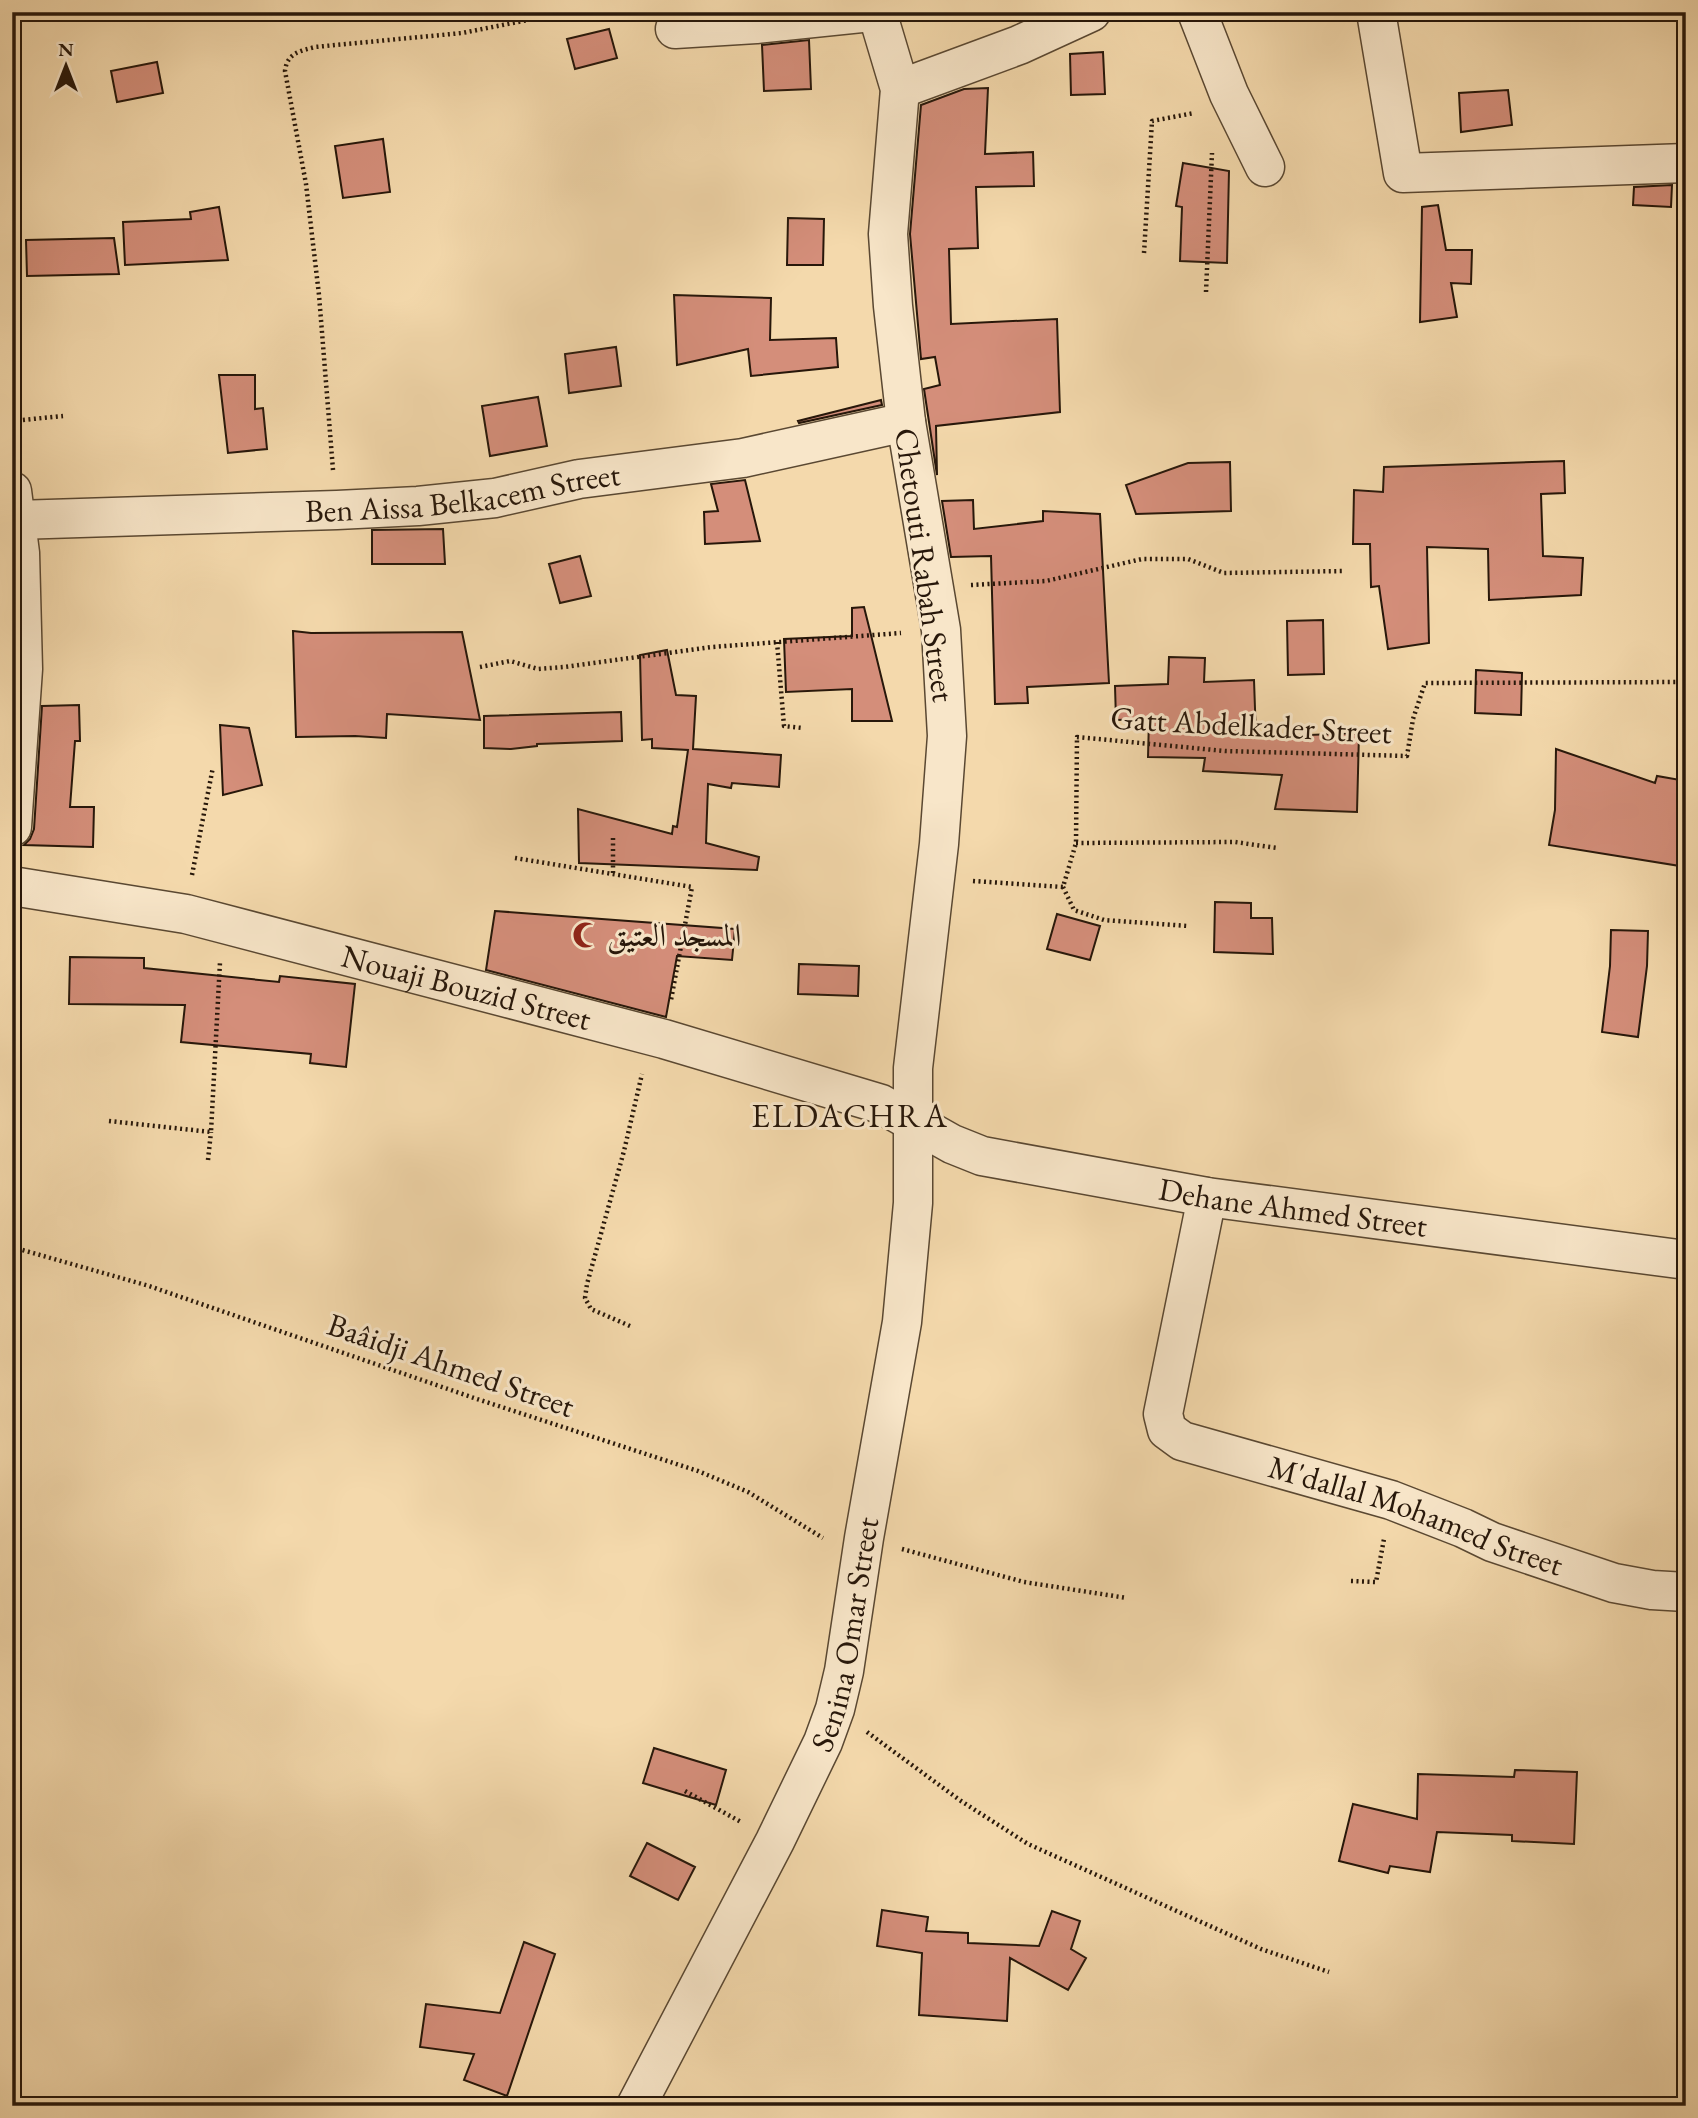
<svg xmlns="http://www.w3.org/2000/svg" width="1698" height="2118" viewBox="0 0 1698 2118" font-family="'EB Garamond',Amiri,serif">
  <rect width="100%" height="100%" fill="#f4d9ac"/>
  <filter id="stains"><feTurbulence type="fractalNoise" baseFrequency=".00286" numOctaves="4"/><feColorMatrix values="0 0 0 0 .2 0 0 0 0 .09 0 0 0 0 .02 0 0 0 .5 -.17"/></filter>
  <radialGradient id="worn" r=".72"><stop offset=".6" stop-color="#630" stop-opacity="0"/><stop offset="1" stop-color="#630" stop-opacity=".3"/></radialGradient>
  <path fill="#d48e7a" stroke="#27170a" stroke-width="2" d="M609,29L617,58L575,69L567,39Z
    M809,40L811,89L764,91L762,45Z
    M1103,52L1105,94L1071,95L1070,54Z
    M157,62L163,93L117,102L111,71Z
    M988,88L985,154L1033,152L1034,186L976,187L978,248L949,249L951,324L1057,319L1060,412L936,426L937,475L924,389L940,385L935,357L921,359L910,234L921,105L964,89Z
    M1508,90L1512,125L1461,132L1459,93Z
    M383,139L390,192L343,198L335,146Z
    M1183,163L1229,171L1227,263L1180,261L1182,207L1176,206Z
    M1672,185L1671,207L1633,205L1634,187Z
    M1438,205L1446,250H1472L1471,284L1451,283L1457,317L1420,322L1422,207Z
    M219,207L228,260L125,265L123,222L191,219L190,212Z
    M788,218L824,219L823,265H787Z
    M114,238L119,274L27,276L26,240Z
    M674,295L771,298L770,340L836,338L838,367L751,376L748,349L677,365Z
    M616,347L621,386L569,393L565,354Z
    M219,375H255V409L263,408L267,449L228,453Z
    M538,397L547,446L490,456L482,406Z
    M881,400L882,405L799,423L798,421Z
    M1564,461L1565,493L1541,494L1543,556L1583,558L1581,595L1489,600L1488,549L1427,547L1429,643L1388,649L1379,586L1371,587L1370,544H1353L1354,490L1383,492L1384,467Z
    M1230,462L1231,511L1136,514L1126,485L1188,463Z
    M745,480L760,541L705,544L704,512L718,511L711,484Z
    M973,500L974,529L1043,521V511L1100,514L1109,683L1027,687L1028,703L995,704L991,556L951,557L942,501Z
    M443,529L445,564H372V530Z
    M580,556L591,596L560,603L549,564Z
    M864,607L871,635L892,721H852V689L786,692L784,639L852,636V608Z
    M1323,620L1324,674L1288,675L1287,621Z
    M293,631L311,633L462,632L480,720L387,714L386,738L355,736L296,737Z
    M667,650L676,695L696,696L693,749L781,755L779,787L732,783L731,788L708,784L706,843L759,857L757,870L579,863L578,809L672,834L673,826L677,827L688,750L652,748V739L642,740L640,655Z
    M1169,657L1205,658L1204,682L1254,680L1256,737L1359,733L1357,812L1275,809L1282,775L1203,771L1205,758L1148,757L1149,719L1116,720L1115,686L1168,684Z
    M1476,670L1522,673L1521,715L1475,713Z
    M79,705L80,741H75L70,807H94L93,847L24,845L30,839L34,829L42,706Z
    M621,712L622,741L537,744V746L511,749L484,748V716Z
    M220,725L249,728L262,785L223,795Z
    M1556,749L1655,783L1657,776L1686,781V827L1680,866L1549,845L1555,810Z
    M1215,902L1251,903V918H1272L1273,954L1214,952Z
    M495,911L735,929L732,960L677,956L666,1017L486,970Z
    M1057,914L1100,926L1090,960L1047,949Z
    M1611,930L1648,931L1647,966L1638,1037L1602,1032L1610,966Z
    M70,957L144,958V968L279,982L280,976L355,984L346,1067L310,1063L311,1054L181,1042L185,1005L69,1004Z
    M799,964L859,966L858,996L798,994Z
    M654,1748L726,1770L716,1805L643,1783Z
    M1515,1770L1577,1772L1574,1844L1512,1841V1835L1437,1832L1430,1872L1390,1866L1388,1873L1339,1861L1353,1804L1417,1819L1418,1774L1514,1777Z
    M647,1843L695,1867L678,1900L630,1876Z
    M882,1910L928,1917L926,1931L968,1933V1943L1039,1946L1052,1911L1080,1921L1071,1949L1086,1958L1068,1990L1010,1958L1007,2021L919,2015L922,1953L877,1946Z
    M524,1942L555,1954L507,2096L464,2080L474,2054L420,2047L426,2004L500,2013Z"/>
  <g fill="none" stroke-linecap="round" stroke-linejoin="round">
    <g stroke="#5a4832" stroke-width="41">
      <g id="minor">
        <path d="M1197,12L1229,94L1265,167"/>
        <path d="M1376,12L1403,173L1686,163"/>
        <path d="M675,29L756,24L871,12"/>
        <path d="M900,89L1019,45L1091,12"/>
        <path d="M12,491L20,553L23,669L12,827"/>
        <path id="s1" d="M16,520L337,510L418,506L495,498L579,479L743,458L906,422"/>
        <path id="s2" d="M12,886L186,914L664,1039L881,1104L952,1144L982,1156L1207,1197L1686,1260"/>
        <path id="s3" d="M1207,1197L1163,1414L1167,1430L1182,1441L1391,1500L1463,1528L1492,1542L1614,1583L1652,1590L1686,1592"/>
        <path id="s4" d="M636,2106L775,1841L823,1742L835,1709L844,1671L864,1538L902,1322L913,1203V1068L939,844L947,736L941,630L906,422L893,306L888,234L900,89L877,12"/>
      </g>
    </g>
    <path stroke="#27170a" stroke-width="4.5" stroke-dasharray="2 3.5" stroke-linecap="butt" d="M1144,253L1152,121L1194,113
      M1206,292L1212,153
      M12,421L63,416
      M333,470L319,295L306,184L285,71C287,53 300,51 315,47L462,33L533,19
      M971,585L1046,581L1142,559H1188L1224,573L1345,571
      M777,642L784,726L802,728
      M480,667L510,661L538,669L564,667L712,647L901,633
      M613,838V873
      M1076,843L1235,842L1277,848
      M515,858L692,887L671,1000
      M192,875L213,767
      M973,881L1063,887L1076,843L1077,737L1225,751L1407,756L1413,719L1425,683L1686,682
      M1063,887L1074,910L1104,920L1188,926
      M109,1121L211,1132L220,962
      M208,1160L211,1132
      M1681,1220L1684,1186
      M12,1247L149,1286L477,1399L698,1471L748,1492L823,1538
      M630,1326L591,1309L585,1298L587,1284L624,1151L642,1074
      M902,1549L1024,1582L1127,1598
      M1351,1581L1376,1582L1384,1539
      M867,1732L961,1801L1028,1844L1261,1949L1329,1972
      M685,1791L741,1822"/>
    <use href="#minor" stroke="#f8e6c9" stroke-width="38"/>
  </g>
  <defs>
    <g id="mosque-bare" transform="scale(2.1)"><path d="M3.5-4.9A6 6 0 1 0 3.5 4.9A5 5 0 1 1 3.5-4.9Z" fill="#8f2418" stroke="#f8e6c9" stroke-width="2.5" paint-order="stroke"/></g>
  </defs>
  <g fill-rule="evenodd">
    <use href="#mosque-bare" x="586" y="935"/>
  </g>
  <g text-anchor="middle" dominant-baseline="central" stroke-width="6" stroke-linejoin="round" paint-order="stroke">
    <g font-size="32" fill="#27170a" stroke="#f8e6c9">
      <text stroke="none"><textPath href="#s1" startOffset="448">Ben Aissa Belkacem Street</textPath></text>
      <text transform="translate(925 565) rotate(82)">Chetouti Rabah Street</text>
      <text transform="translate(1251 725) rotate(3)">Gatt Abdelkader Street</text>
      <text stroke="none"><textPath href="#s2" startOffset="466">Nouaji Bouzid Street</textPath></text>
      <text stroke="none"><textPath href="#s2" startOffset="1326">Dehane Ahmed Street</textPath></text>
      <text transform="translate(451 1365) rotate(19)">Baâidji Ahmed Street</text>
      <text stroke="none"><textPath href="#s3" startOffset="502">M'dallal Mohamed Street</textPath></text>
      <text stroke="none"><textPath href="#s4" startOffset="520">Senina Omar Street</textPath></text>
    </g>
    <g font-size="32" fill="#27170a" stroke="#f8e6c9" text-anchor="start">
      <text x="607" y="935">المسجد العتيق</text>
    </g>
    <g font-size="33" letter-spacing="2" fill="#27170a" stroke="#f8e6c9">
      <text x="850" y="1115">ELDACHRA</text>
    </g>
  </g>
  <rect width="1698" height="2118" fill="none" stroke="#f4d9ac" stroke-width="42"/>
  <rect x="14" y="14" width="1670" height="2090" fill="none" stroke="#27170a" stroke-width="3.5"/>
  <rect x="21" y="21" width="1656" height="2076" fill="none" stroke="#27170a" stroke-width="2"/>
  <g transform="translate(66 66)" stroke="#f8e6c9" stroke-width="5" paint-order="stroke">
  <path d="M0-5L12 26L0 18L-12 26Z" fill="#27170a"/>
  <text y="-10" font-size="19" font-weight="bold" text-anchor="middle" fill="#27170a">N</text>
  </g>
  <rect width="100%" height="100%" filter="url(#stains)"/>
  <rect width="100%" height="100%" fill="url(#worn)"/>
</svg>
